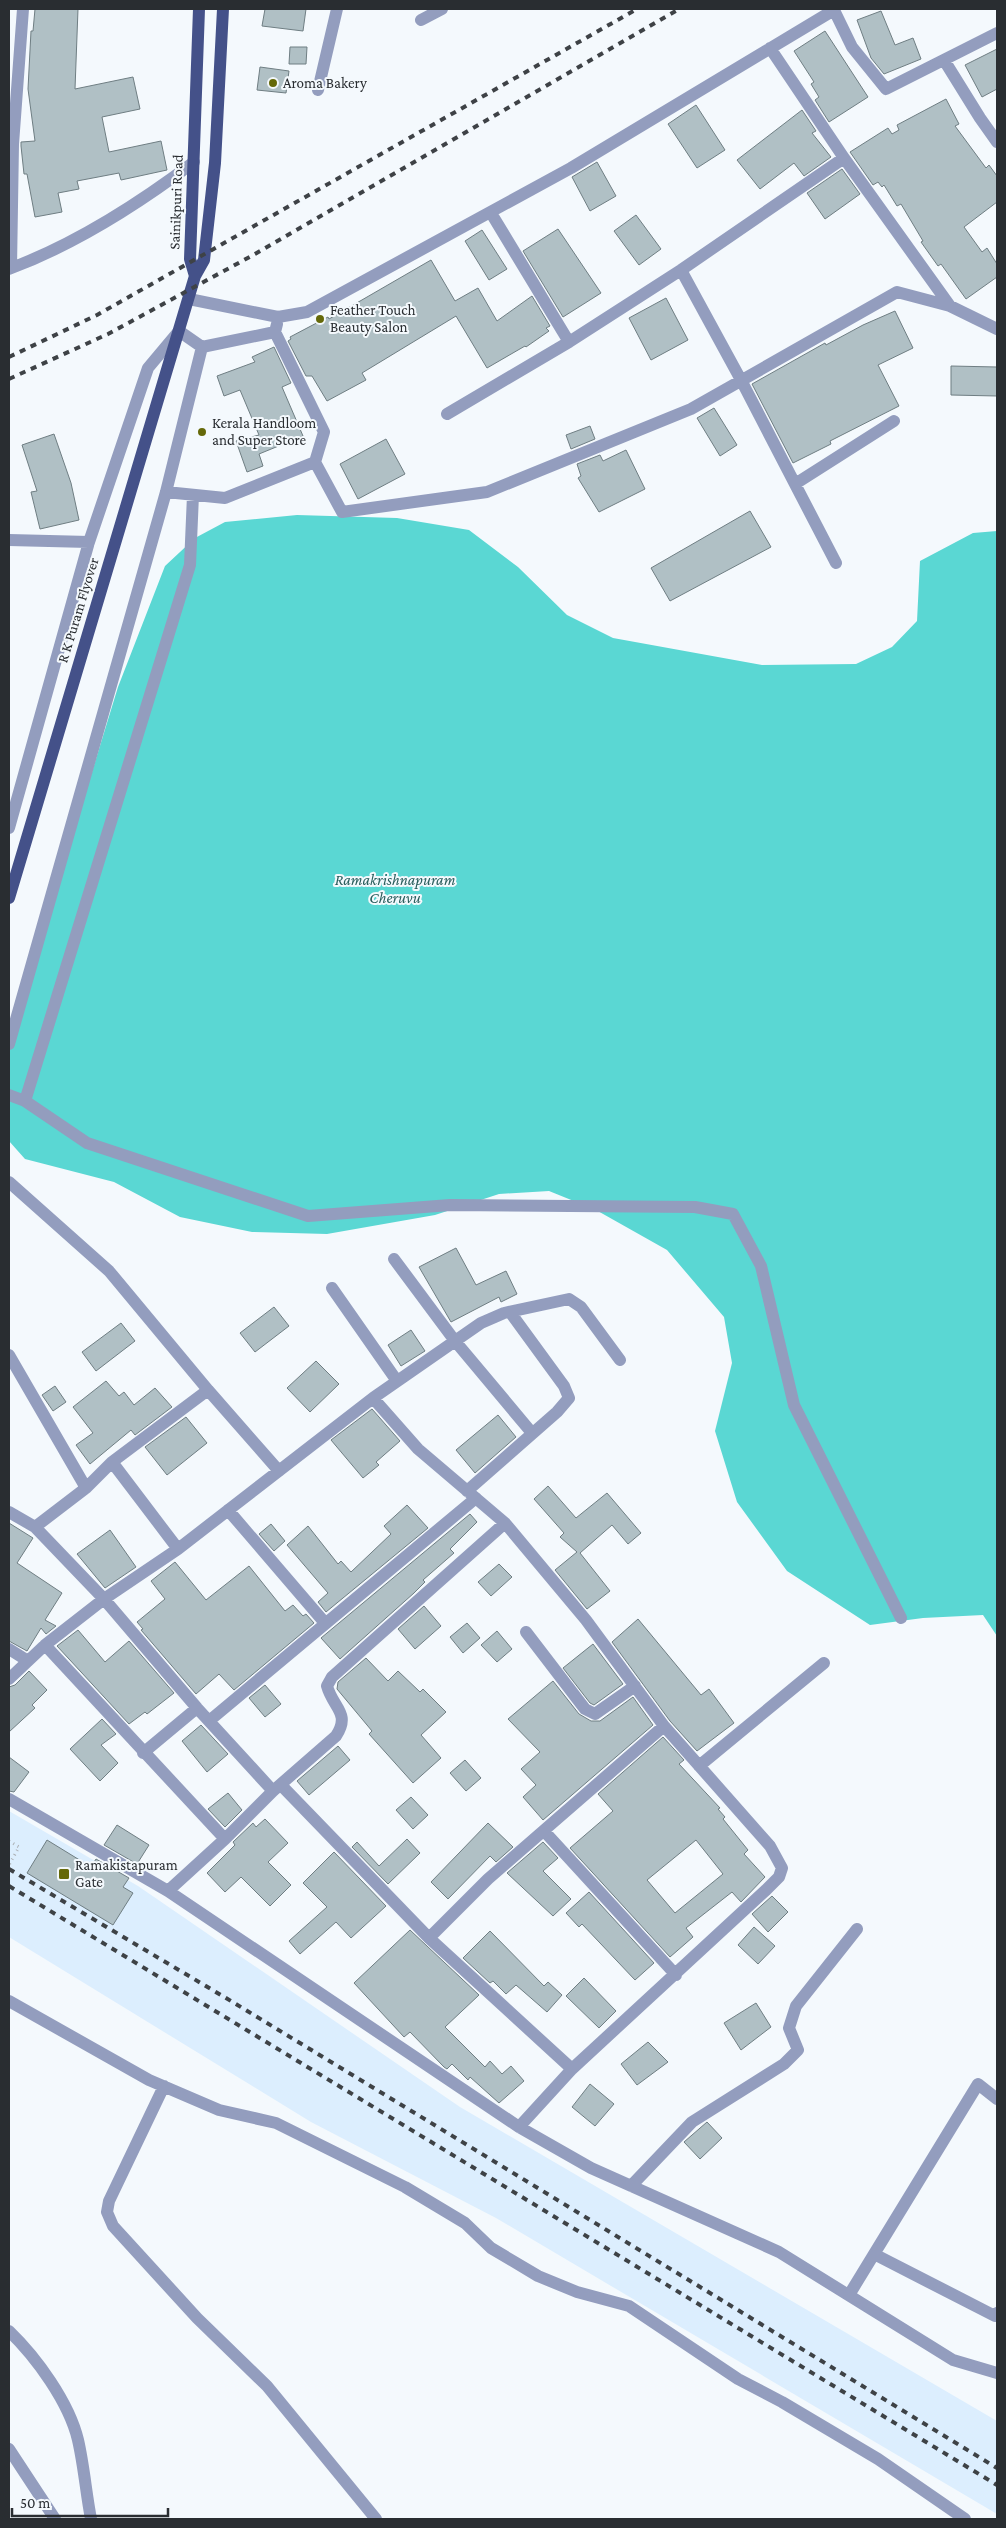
<svg xmlns="http://www.w3.org/2000/svg" width="1006" height="2528" viewBox="0 0 1006 2528" font-family="'Crimson Pro',serif">
  <rect width="100%" height="100%" fill="#f4f9fd"/>
  <path fill="#dceefe" d="M9,1811L138,1886L460,2107L997,2421V2514L496,2218L311,2122L9,1937Z"/>
  <path fill="#5ad7d3" d="M297,515L397,518L469,530L518,567L567,615L613,638L762,665L856,664L892,647L917,621L920,561L973,533L997,531V1636L983,1615L923,1618L870,1625L787,1571L737,1502L715,1431L732,1363L724,1317L667,1250L596,1210L549,1191L499,1194L435,1215L327,1234L252,1232L180,1217L114,1182L25,1159L9,1141V1043L118,687L165,566L195,538L225,522Z"/>
  <path fill="#b0c0c5" stroke="#6f7e83" fill-rule="evenodd" d="M35,9H78L75,89L133,77L140,109L102,117L109,152L161,141L167,170L121,180L119,173L77,181L79,189L58,193L62,212L35,217L27,174H24L21,146V142L35,141L28,89L31,31H33Z
    M265,9H306L303,31L262,26Z
    M881,11L895,45L913,38L921,59L884,74L871,58L857,20Z
    M825,31L868,97L829,122L815,100L819,97L811,84L814,82L794,51Z
    M290,47H307L306,64H289Z
    M997,49V89L982,97L965,65Z
    M260,67L289,71L286,93L257,90Z
    M946,99L959,124L955,126L986,168L989,165L997,176V202L964,227L982,252L987,248L997,264V277L966,299L941,264L938,266L921,242L923,241L901,204L897,206L884,185L882,187L878,182L873,185L850,152L888,128L892,134L899,130L897,125Z
    M696,105L725,150L697,168L668,124Z
    M802,110L816,131L812,133L831,157L804,176L794,163L760,189L737,160Z
    M597,162L616,196L590,211L572,177Z
    M842,169L860,194L825,219L807,193Z
    M636,215L661,249L639,265L614,231Z
    M558,229L601,293L563,317L523,251Z
    M482,230L507,269L489,280L465,241Z
    M431,260L455,301L478,288L497,321L532,296L550,326L546,328L549,331L526,347L525,346L487,368L456,316L362,373L366,380L327,401L312,376H306L288,341L291,339L290,337L328,317L329,319Z
    M666,298L688,340L651,360L629,318Z
    M895,311L913,348L878,365L899,406L830,441L831,444L793,463L752,384L825,343L826,345L863,325Z
    M274,347L291,383L282,387L303,436L259,454L263,466L247,472L236,441L259,435L240,390L224,396L217,376L255,362L252,357Z
    M951,366L997,367V396L951,395Z
    M714,408L737,445L720,456L697,418Z
    M590,426L595,439L571,449L566,435Z
    M54,434L71,483L79,520L40,529L31,492L37,491L22,445Z
    M386,439L405,474L358,499L340,464Z
    M626,450L645,489L599,512L578,478L581,476L577,464L600,455L603,461Z
    M750,511L771,547L670,601L651,568Z
    M456,1248L476,1285L506,1271L517,1294L501,1302L499,1297L451,1322L419,1267Z
    M274,1307L289,1326L255,1352L240,1333Z
    M121,1323L135,1341L96,1371L82,1352Z
    M411,1330L425,1351L401,1366L388,1345Z
    M316,1361L339,1384L310,1412L287,1388Z
    M106,1381L119,1396L124,1392L134,1405L155,1388L172,1407L135,1435L131,1430L90,1464L76,1445L93,1433L73,1407Z
    M55,1386L66,1402L53,1411L42,1395Z
    M372,1409L400,1441L376,1462L379,1465L363,1478L331,1440Z
    M498,1415L516,1437L475,1473L456,1450Z
    M186,1417L207,1443L167,1475L145,1447Z
    M548,1486L576,1518L607,1493L641,1533L628,1544L612,1525L580,1553L610,1591L587,1609L555,1570L577,1552L560,1537L564,1533L534,1499Z
    M407,1505L428,1528L326,1612L318,1602L328,1593L287,1545L308,1526L338,1564L341,1561L351,1572L391,1534L384,1526Z
    M470,1514L477,1522L450,1549L454,1553L423,1580L425,1582L414,1593L340,1659L321,1638Z
    M9,1523L33,1538L17,1563L62,1593L45,1620L56,1626L46,1634L41,1628L27,1651L9,1641Z
    M271,1524L285,1541L274,1551L259,1534Z
    M110,1530L136,1567L105,1588L77,1554Z
    M175,1562L206,1600L249,1566L285,1611L293,1605L303,1616L306,1614L314,1623L234,1690L219,1674L196,1694L141,1630L143,1629L137,1622L165,1599L151,1581Z
    M499,1564L512,1577L491,1596L478,1582Z
    M424,1606L441,1626L415,1649L398,1629Z
    M638,1619L701,1695L709,1689L734,1723L697,1751L670,1721L612,1642Z
    M467,1623L480,1638L463,1653L450,1637Z
    M78,1630L105,1662L129,1641L174,1693L147,1714L145,1712L129,1724L57,1646Z
    M497,1631L512,1649L497,1662L481,1645Z
    M593,1644L623,1684L594,1705L590,1703L563,1668Z
    M366,1658L388,1681L398,1671L420,1692L423,1689L446,1712L421,1735L441,1758L413,1783L369,1734L372,1731L337,1689L338,1682Z
    M29,1671L47,1690L32,1705L35,1708L9,1732V1687L15,1685Z
    M553,1681L579,1714L591,1721H600L633,1697L653,1725L543,1820L523,1797L536,1785L521,1769L540,1752L508,1719Z
    M265,1685L281,1704L265,1717L249,1698Z
    M102,1719L116,1734L101,1745L118,1763L100,1781L70,1749Z
    M201,1725L228,1754L207,1772L182,1741Z
    M663,1737L684,1760L679,1764L720,1808L718,1809L725,1817L723,1819L748,1850L744,1854L765,1877L741,1902L732,1892L686,1928L693,1937L670,1957L570,1848L613,1811L598,1794ZM696,1840L723,1874L675,1913L647,1880Z
    M338,1746L350,1760L309,1795L297,1781Z
    M9,1757L29,1772L14,1792L9,1791Z
    M465,1760L481,1778L466,1791L450,1773Z
    M228,1793L242,1810L225,1827L208,1809Z
    M411,1797L428,1815L413,1829L396,1810Z
    M265,1819L288,1843L268,1862L291,1885L270,1906L241,1877L225,1892L207,1873L235,1845L233,1842L253,1823L256,1827Z
    M488,1823L513,1847L496,1862L490,1856L448,1899L431,1882Z
    M117,1825L149,1845L137,1864L104,1845Z
    M407,1839L420,1853L388,1884L352,1847L357,1842L379,1866Z
    M47,1840L91,1867L96,1859L129,1878L123,1887L133,1893L113,1925L27,1873Z
    M543,1842L558,1858L543,1871L571,1899L553,1916L507,1873Z
    M334,1852L386,1906L351,1938L336,1922L300,1954L289,1941L327,1907L303,1883Z
    M589,1892L654,1963L635,1980L582,1924L579,1927L566,1913Z
    M772,1896L788,1912L768,1932L752,1914Z
    M754,1927L775,1946L758,1964L738,1945Z
    M410,1930L479,1995L445,2027L485,2067L490,2061L502,2074L511,2066L524,2081L499,2103L470,2077L468,2080L452,2064L447,2069L444,2067L410,2032L404,2037L354,1983Z
    M490,1931L544,1986L548,1982L562,1995L547,2012L516,1985L506,1994L493,1981L490,1983L463,1958Z
    M584,1978L616,2011L599,2028L566,1996Z
    M756,2003L771,2027L741,2050L724,2023Z
    M648,2042L668,2062L637,2085L621,2064Z
    M590,2084L614,2104L595,2126L572,2107Z
    M707,2122L722,2138L700,2159L684,2142Z"/>
  <g fill="none" stroke-linecap="round" stroke-linejoin="round">
    <path stroke="#acb0b4" stroke-width="3" stroke-dasharray="1 4" stroke-linecap="butt" d="M9,1841L19,1847L9,1865"/>
    <path stroke="#939dbe" stroke-width="12" d="M421,20L442,9
      M770,48L844,158L950,306
      M944,60L980,118L997,142
      M318,90L337,9
      M491,213L569,342
      M11,268L13,144L23,9
      M9,269C76,244 137,205 194,162
      M681,270L741,380L836,563
      M189,299L278,317L307,312L571,168L834,10L852,47L886,89L997,33
      M275,332L324,432L315,462L342,512L487,492L691,409L897,292L950,306L997,329
      M447,414L569,342L681,270L844,158
      M795,484L894,421
      M166,492L225,498L315,462
      M193,495L190,565L25,1101L87,1143L308,1216L450,1205L695,1207L733,1214L761,1266L794,1405L901,1618
      M9,540L89,542
      M9,828L89,542L148,368L179,331L202,347L275,332L277,324
      M9,1044L166,492L202,347
      M9,1095L25,1101
      M9,1182L109,1271L208,1390L279,1471
      M394,1259L455,1341L532,1433
      M332,1288L397,1381
      M9,1355L86,1488
      M373,1398L418,1449L505,1523L586,1620L664,1726L770,1846L782,1868L779,1877L766,1890L572,2069L519,2127
      M112,1462L178,1549
      M467,1491L557,1412L569,1398L564,1386L510,1312
      M228,1510L325,1623
      M9,1512L35,1527L104,1599L197,1708L273,1791
      M35,1527L86,1488L112,1462L208,1390
      M526,1632L585,1709L595,1714L635,1686
      M45,1645L225,1839
      M9,1649L28,1661
      M9,1679L45,1645L104,1599L178,1549L373,1398L481,1323L504,1313L569,1299L581,1307L620,1360
      M209,1721L476,1498
      M143,1753L197,1708
      M699,1766L824,1663
      M281,1785L429,1938L572,2069
      M9,1799L168,1891L519,2127L591,2168L779,2252L953,2360L997,2373
      M544,1831L676,1975
      M168,1891L225,1839L273,1791L336,1736C351,1713 333,1708 327,1686L332,1677L505,1523
      M429,1938L488,1879L664,1726
      M9,2001L149,2080L219,2110L276,2123L405,2187L465,2223L491,2248L538,2276L577,2292L629,2306L738,2379L782,2402L878,2459L965,2519
      M164,2086L109,2201L107,2212L113,2226L197,2318L267,2386L376,2519
      M631,2186L692,2122L784,2064L798,2050L789,2028L796,2006L857,1929
      M874,2254L995,2316L997,2313
      M849,2295L978,2084L997,2099
      M9,2331C36,2357 69,2402 78,2440C84,2466 86,2493 91,2519
      M9,2449L55,2519"/>
    <path stroke="#445189" stroke-width="12" d="M195,276L190,259L199,9
      M9,898L195,276L204,260L215,163L223,9"/>
    <path stroke="#3e4246" stroke-width="4" stroke-dasharray="6 6" stroke-linecap="butt" d="M9,357L97,315L637,9
      M9,379L108,334L255,254L679,9
      M9,1869L231,2001L997,2468
      M9,1886L997,2485"/>
  </g>
  <g fill="#656909" stroke="#f4f9fd" stroke-width="2">
    <circle cx="273" cy="83" r="5"/>
    <circle cx="320" cy="319" r="5"/>
    <circle cx="202" cy="432" r="5"/>
    <rect x="58" y="1868" width="12" height="12" rx="2.5"/>
  </g>
  <g text-anchor="middle" dominant-baseline="central" stroke-width="4" stroke-linejoin="round" paint-order="stroke">
    <g font-size="15" fill="#292d31" stroke="#f4f9fd" text-anchor="start">
      <text x="283" y="83">Aroma Bakery</text>
      <text x="330" y="310">Feather Touch<tspan x="330" dy="17">Beauty Salon</tspan></text>
      <text x="212" y="423">Kerala Handloom<tspan x="212" dy="17">and Super Store</tspan></text>
      <text x="75" y="1865">Ramakistapuram<tspan x="75" dy="17">Gate</tspan></text>
    </g>
    <g font-size="15" fill="#292d31" stroke="#f4f9fd">
      <text transform="translate(176 202) rotate(-88)">Sainikpuri Road</text>
      <text transform="translate(78 610) rotate(-73)">R K Puram Flyover</text>
    </g>
    <g font-size="16" font-style="italic" fill="#295d5c" stroke="#f4f9fd">
      <text x="395" y="879">Ramakrishnapuram<tspan x="395" dy="18">Cheruvu</tspan></text>
    </g>
  </g>
  <rect width="1006" height="2528" fill="none" stroke="#292d31" stroke-width="20"/>
  <path d="M12 2508v8h156v-8" fill="none" stroke="#292d31" stroke-width="2.5"/>
  <text x="20" y="2508" font-size="15" fill="#292d31" stroke="#f4f9fd" stroke-width="4" paint-order="stroke">50 m</text>
</svg>
